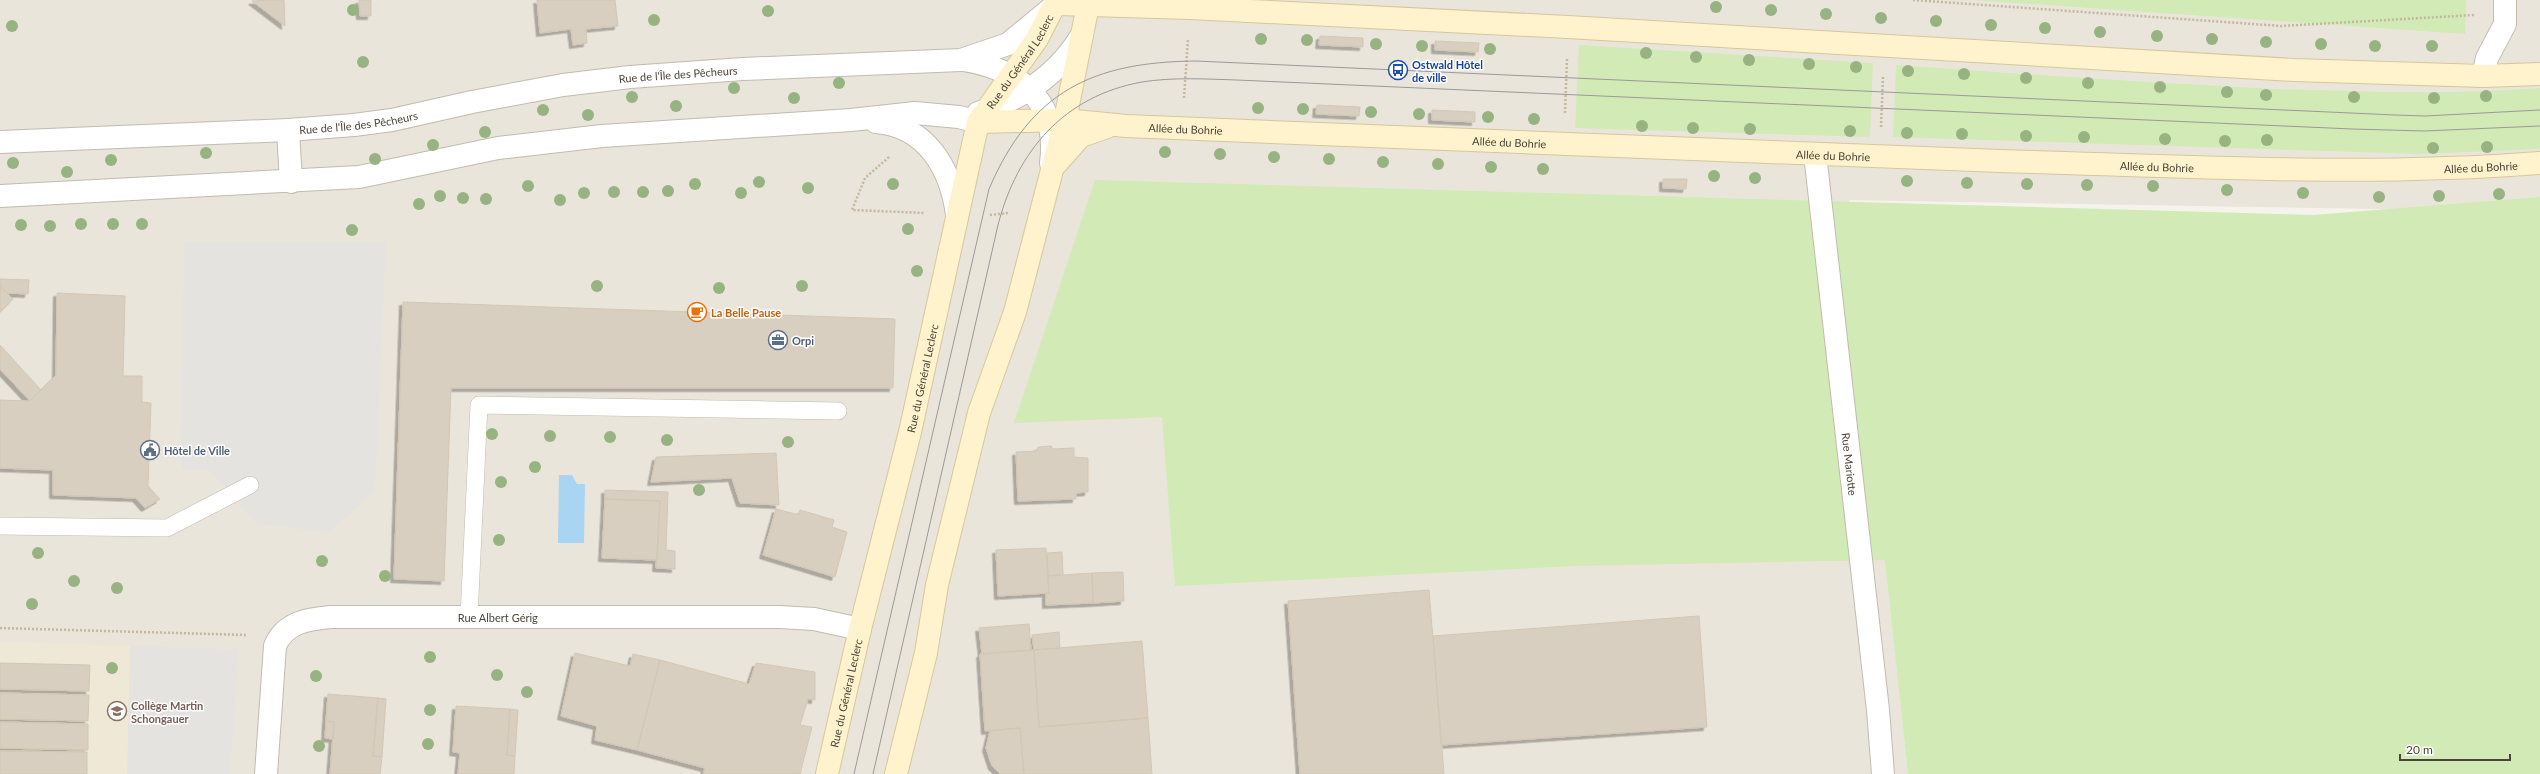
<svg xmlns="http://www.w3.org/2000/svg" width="2540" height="774" viewBox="0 0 2540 774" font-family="Lato,sans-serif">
  <defs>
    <filter id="shadow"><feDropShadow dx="-3.5" dy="3.5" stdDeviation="0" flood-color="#0004"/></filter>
  </defs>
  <rect width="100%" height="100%" fill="#f6f3ec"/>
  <path fill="#eae5da" d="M0,0H2540V200L2434,210L1849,200L1908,774H0Z"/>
  <path fill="#efe8d6" d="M0,642L239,649L230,774H0Z"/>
  <path fill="#d2eab5" d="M1974,0H2466L2465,34Z
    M1579,45L1873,63L1870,137L1575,128Z
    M1896,65C2022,74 2148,83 2275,89C2363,92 2451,95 2540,88V149L2420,154L1893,137Z
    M1095,180L2313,215L2540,197V774H1908L1885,560L1576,566L1175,586L1162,417L1014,423Z"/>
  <path fill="#e5e3e0" d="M184,242H386L375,491L329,532L257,524L209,470H181Z
    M130,646L239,649L230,774H127Z"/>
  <path fill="#a9d4f2" d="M559,475H572L577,484H585L584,543H558Z"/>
  <path fill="#d8cfc1" stroke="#d3c7b4" filter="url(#shadow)" d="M284,0L285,26L252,1L268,0Z
    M359,0H371V16H360Z
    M537,0H615L618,26L586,29L587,43L573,45L571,29L540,33Z
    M1320,36L1363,38V47L1319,45Z
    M1435,41L1479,43L1478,52L1435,50Z
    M1317,105L1360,107L1359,116L1316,114Z
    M1432,110L1475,112V122L1432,120Z
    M1663,179H1687L1686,189L1663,188Z
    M0,279L29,280L28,294L7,293L0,286Z
    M0,286L13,299L0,312Z
    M57,293L125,296L123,376H142V402L151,403L148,486L160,499L145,508L136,498L53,495V470L0,468V400L30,401L56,375Z
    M403,302L895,319L893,388H451L444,581L394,579Z
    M0,345L41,390L30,401L0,369Z
    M1051,446L1053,449L1074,448V457L1088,458V492L1076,493V499L1018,501L1016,452L1037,451L1038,447Z
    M776,453L779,505L740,503L732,478L651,482L656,457Z
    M605,490L668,492L666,550L675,551V569L656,568L660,501L605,499Z
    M605,499L660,501L657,560L602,558Z
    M776,509L799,515L800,510L834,520L832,527L847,532L835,577L763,555Z
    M1046,548L1049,593L998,596L996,550Z
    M1062,552L1063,574L1048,576L1047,553Z
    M1123,572L1124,601L1093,603L1092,573Z
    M1092,573L1093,603L1046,605V594L1049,593L1048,576Z
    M1429,590L1444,774H1300L1288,601Z
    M1699,616L1707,727L1441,745L1433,636Z
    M1029,624L1031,650L982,654L979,628Z
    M1059,632L1060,648L1034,650L1032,635Z
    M1142,641L1148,718L1039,727L1034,650Z
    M1034,650L1039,727L1148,718L1152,774H1024L1020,728L985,731L980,654Z
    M575,653L630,666L633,654L660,660L637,750L595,740L597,726L561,716Z
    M660,660L749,684L756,663L815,672V700L808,699L800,725L812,727L800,774H703L705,768L637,750Z
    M0,663L90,665L89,691L0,689Z
    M0,693L89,695L88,721L0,719Z
    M328,694L378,698L373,756L382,757L380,774H330L334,722L326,721Z
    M378,698L386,699L382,757L373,756Z
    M456,706L510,709L507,755L515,756L514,774H458L460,753L453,752Z
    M510,709L518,710L515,756L507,755Z
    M326,721L334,722L333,739L325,738Z
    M0,722L88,724V750L0,748Z
    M1020,728L1024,774H1000L992,766L986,748L990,731Z
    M0,751L87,752V774H0Z"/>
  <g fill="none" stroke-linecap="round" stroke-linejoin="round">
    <g stroke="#c2bbae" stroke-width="18">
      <path id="service" d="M0,526L167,528L250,485
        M469,617L479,405L838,411"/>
    </g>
    <g stroke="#c2bbae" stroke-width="24">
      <g id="minor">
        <path d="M963,60C1020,69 1059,101 1051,163"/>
        <path d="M2483,76L2487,58L2505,24V0"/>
        <path d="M978,113C1022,99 1058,75 1082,35"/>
        <path d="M876,122C927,126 951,169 957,215"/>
        <path d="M288,130L291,182"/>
        <path id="s1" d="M0,142L288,130L354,125L392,120L472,102L563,85L630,77L743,69L961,60L1008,44L1053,7"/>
        <path id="s2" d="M1815,154L1878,710L1883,774"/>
        <path d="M0,196L359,177L498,148L602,136L851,120L915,113L959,117L978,122"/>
        <path id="s3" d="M266,774L275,646C285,622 308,619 331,617H779L814,619L860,629"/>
      </g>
    </g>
    <g stroke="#d6c79b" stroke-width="24">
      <g id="secondary">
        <path d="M1056,4L1190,8L1568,27L2294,70L2483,76L2540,74"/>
        <path id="s4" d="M978,122L1065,120L1126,126C1417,137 1709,151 2000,161C2180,166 2360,177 2540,163"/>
        <path d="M1056,164L1081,136L1107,127"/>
        <path id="s5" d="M827,774L860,629L910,432L978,122L1037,39L1057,0"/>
        <path d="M896,774L926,653L937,585L979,413L1015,312L1065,120L1089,0"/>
      </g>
    </g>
    <path stroke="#c4b79f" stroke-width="2.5" stroke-dasharray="2 2" stroke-linecap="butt" d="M1913,0L2281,26L2474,15
      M1184,98L1188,39
      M1565,113L1567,58
      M1881,127L1883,76
      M889,157L865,178L852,210L925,213
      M990,215L1008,213
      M0,628L247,635"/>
    <use href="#service" stroke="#fff" stroke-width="17"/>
    <use href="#minor" stroke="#fff" stroke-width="22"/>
    <use href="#secondary" stroke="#fff3cd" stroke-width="22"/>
    <path stroke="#9a9a9a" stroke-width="1" d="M854,774L989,189C1031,91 1093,62 1196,61L2395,115L2425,116L2540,110
      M873,774L998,225C1017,151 1064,96 1142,82C1173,77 1205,79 1237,80L2352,129L2424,131L2540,126"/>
  </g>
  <g fill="#97b381">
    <circle cx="1716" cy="7" r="6"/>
    <circle cx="353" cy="10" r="6"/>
    <circle cx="1771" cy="10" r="6"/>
    <circle cx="768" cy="11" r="6"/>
    <circle cx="1826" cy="14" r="6"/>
    <circle cx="1881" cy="18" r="6"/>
    <circle cx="654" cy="20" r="6"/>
    <circle cx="1936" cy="21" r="6"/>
    <circle cx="1991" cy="25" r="6"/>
    <circle cx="12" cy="26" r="6"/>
    <circle cx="2045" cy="28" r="6"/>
    <circle cx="2100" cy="32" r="6"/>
    <circle cx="2157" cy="36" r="6"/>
    <circle cx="1261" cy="39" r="6"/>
    <circle cx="2212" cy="39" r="6"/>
    <circle cx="1307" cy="40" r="6"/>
    <circle cx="2266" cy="42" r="6"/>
    <circle cx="1376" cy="44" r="6"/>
    <circle cx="2321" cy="44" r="6"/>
    <circle cx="1422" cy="46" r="6"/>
    <circle cx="2375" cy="46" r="6"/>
    <circle cx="2432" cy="46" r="6"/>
    <circle cx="1490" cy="49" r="6"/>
    <circle cx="1646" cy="53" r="6"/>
    <circle cx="1696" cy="57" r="6"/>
    <circle cx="1749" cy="60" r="6"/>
    <circle cx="363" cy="62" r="6"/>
    <circle cx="1809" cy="64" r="6"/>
    <circle cx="1856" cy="67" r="6"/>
    <circle cx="1908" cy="71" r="6"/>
    <circle cx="1964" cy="74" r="6"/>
    <circle cx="2026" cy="78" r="6"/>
    <circle cx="839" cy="83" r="6"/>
    <circle cx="2088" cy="83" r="6"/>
    <circle cx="2160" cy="87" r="6"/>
    <circle cx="734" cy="88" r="6"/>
    <circle cx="2227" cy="92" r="6"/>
    <circle cx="2266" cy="95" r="6"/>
    <circle cx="2486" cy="96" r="6"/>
    <circle cx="632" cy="97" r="6"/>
    <circle cx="2354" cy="97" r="6"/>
    <circle cx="794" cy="98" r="6"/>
    <circle cx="2434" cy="98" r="6"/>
    <circle cx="676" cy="106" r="6"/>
    <circle cx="1258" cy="108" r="6"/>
    <circle cx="1303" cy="109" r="6"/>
    <circle cx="543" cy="110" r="6"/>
    <circle cx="1371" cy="112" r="6"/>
    <circle cx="1419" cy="114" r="6"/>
    <circle cx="588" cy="115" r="6"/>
    <circle cx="1488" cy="117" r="6"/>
    <circle cx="1534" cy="119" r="6"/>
    <circle cx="1642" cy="126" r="6"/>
    <circle cx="1693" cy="128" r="6"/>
    <circle cx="1750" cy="129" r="6"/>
    <circle cx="1850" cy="131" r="6"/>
    <circle cx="485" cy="132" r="6"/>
    <circle cx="1907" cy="133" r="6"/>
    <circle cx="1962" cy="134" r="6"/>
    <circle cx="2026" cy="136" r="6"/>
    <circle cx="2084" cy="137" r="6"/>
    <circle cx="2165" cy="139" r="6"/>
    <circle cx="2267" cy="140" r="6"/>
    <circle cx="2225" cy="141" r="6"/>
    <circle cx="433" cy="145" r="6"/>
    <circle cx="2487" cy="147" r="6"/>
    <circle cx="2433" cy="148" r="6"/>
    <circle cx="1165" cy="152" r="6"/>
    <circle cx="206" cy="153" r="6"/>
    <circle cx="1220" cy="154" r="6"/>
    <circle cx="1274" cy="157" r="6"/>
    <circle cx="375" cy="159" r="6"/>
    <circle cx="1329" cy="159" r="6"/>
    <circle cx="111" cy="160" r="6"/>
    <circle cx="1383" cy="162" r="6"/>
    <circle cx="13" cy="163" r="6"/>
    <circle cx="1438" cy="164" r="6"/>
    <circle cx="1491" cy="167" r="6"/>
    <circle cx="1543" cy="169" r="6"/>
    <circle cx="67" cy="172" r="6"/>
    <circle cx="1714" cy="176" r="6"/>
    <circle cx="1755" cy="178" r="6"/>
    <circle cx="1907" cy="181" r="6"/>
    <circle cx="759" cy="182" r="6"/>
    <circle cx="1967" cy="183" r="6"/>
    <circle cx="695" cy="184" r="6"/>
    <circle cx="893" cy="184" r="6"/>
    <circle cx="2027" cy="184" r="6"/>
    <circle cx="2087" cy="185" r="6"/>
    <circle cx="528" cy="186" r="6"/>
    <circle cx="2153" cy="186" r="6"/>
    <circle cx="808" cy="188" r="6"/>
    <circle cx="2227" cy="190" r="6"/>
    <circle cx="668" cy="191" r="6"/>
    <circle cx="614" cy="192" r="6"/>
    <circle cx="643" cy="192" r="6"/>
    <circle cx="584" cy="193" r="6"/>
    <circle cx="741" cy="193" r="6"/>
    <circle cx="2303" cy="193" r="6"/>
    <circle cx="2499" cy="194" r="6"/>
    <circle cx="440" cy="196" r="6"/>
    <circle cx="2439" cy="196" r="6"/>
    <circle cx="2379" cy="197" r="6"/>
    <circle cx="463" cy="198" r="6"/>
    <circle cx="486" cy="199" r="6"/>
    <circle cx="560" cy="200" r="6"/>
    <circle cx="419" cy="204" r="6"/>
    <circle cx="81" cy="224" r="6"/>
    <circle cx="113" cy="224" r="6"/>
    <circle cx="142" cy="224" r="6"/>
    <circle cx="21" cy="225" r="6"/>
    <circle cx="50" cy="226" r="6"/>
    <circle cx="908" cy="229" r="6"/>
    <circle cx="352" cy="230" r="6"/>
    <circle cx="917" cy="271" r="6"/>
    <circle cx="597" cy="286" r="6"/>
    <circle cx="802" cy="286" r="6"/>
    <circle cx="719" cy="288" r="6"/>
    <circle cx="492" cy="434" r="6"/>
    <circle cx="550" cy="436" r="6"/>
    <circle cx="610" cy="437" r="6"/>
    <circle cx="667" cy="440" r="6"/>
    <circle cx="788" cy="442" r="6"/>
    <circle cx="535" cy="467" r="6"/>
    <circle cx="501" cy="482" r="6"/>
    <circle cx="699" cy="490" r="6"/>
    <circle cx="499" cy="540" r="6"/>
    <circle cx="38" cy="553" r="6"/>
    <circle cx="322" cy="561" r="6"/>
    <circle cx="385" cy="576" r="6"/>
    <circle cx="74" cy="581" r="6"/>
    <circle cx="117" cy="588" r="6"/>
    <circle cx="32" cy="604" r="6"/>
    <circle cx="430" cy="657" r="6"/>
    <circle cx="112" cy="668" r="6"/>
    <circle cx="497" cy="675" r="6"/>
    <circle cx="316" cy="676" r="6"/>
    <circle cx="527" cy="692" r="6"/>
    <circle cx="430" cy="710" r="6"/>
    <circle cx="428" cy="744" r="6"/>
    <circle cx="319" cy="746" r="6"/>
  </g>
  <defs>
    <g id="bus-ring" transform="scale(1)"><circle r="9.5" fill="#fff" stroke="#1a4fb4" stroke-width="1.5"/><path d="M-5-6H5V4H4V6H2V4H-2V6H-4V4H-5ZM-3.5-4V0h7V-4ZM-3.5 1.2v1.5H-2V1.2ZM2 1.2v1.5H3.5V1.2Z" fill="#1a4fb4"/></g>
    <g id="cafe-ring" transform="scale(1)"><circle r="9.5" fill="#fff" stroke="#e8710a" stroke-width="1.5"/><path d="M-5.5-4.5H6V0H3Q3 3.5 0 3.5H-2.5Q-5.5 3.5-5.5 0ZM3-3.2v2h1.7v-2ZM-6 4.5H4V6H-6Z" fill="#e8710a"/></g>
    <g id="office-ring" transform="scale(1)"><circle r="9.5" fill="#fff" stroke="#5c6f8a" stroke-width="1.5"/><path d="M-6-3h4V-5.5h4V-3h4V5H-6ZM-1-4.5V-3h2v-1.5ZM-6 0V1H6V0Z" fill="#5c6f8a"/></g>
    <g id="civic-ring" transform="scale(1)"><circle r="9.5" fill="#fff" stroke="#5c6f8a" stroke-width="1.5"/><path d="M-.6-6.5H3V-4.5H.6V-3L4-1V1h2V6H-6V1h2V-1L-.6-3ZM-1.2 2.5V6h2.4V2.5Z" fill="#5c6f8a"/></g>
    <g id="school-ring" transform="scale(1)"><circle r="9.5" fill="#fff" stroke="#8d6e63" stroke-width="1.5"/><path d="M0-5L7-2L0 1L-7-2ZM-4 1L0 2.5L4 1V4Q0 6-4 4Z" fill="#8d6e63"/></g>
  </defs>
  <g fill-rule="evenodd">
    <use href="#bus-ring" x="1398" y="70"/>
    <use href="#cafe-ring" x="697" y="312"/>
    <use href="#office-ring" x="778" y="340"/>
    <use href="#civic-ring" x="150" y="450"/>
    <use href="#school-ring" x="117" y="711"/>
  </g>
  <g text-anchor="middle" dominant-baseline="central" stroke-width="3" stroke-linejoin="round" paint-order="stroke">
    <g font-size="11" fill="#4b4439" stroke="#fff">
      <text stroke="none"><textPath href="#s5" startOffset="743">Rue du Général Leclerc</textPath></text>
      <text stroke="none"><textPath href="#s1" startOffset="683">Rue de l'Île des Pêcheurs</textPath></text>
      <text stroke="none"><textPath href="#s1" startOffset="359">Rue de l'Île des Pêcheurs</textPath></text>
      <text stroke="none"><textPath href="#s4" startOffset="208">Allée du Bohrie</textPath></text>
      <text stroke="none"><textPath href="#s4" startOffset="532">Allée du Bohrie</textPath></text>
      <text stroke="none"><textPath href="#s4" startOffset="856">Allée du Bohrie</textPath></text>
      <text stroke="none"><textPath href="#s4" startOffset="1180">Allée du Bohrie</textPath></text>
      <text stroke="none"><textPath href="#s4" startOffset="1504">Allée du Bohrie</textPath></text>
      <text stroke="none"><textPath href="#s5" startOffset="407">Rue du Général Leclerc</textPath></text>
      <text stroke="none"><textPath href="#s2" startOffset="312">Rue Mariotte</textPath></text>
      <text stroke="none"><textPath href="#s3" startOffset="362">Rue Albert Gérig</textPath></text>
      <text stroke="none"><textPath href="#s5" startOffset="83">Rue du Général Leclerc</textPath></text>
    </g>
    <g font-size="11" font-weight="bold" fill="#164399" stroke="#fff" text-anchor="start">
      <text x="1412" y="64">Ostwald Hôtel<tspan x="1412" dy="13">de ville</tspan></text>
    </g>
    <g font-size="11" font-weight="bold" fill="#c56008" stroke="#fff" text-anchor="start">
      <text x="711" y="312">La Belle Pause</text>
    </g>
    <g font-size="11" font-weight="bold" fill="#4e5e75" stroke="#fff" text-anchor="start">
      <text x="792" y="340">Orpi</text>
      <text x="164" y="450">Hôtel de Ville</text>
    </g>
    <g font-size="11" font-weight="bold" fill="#785e54" stroke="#fff" text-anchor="start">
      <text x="131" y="705">Collège Martin<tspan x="131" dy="13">Schongauer</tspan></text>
    </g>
  </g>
  <path d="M2400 754v6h110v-6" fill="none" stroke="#4b4439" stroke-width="2"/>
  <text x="2406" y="754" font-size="12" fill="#4b4439" stroke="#ffffff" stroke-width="3" paint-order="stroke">20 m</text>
</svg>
